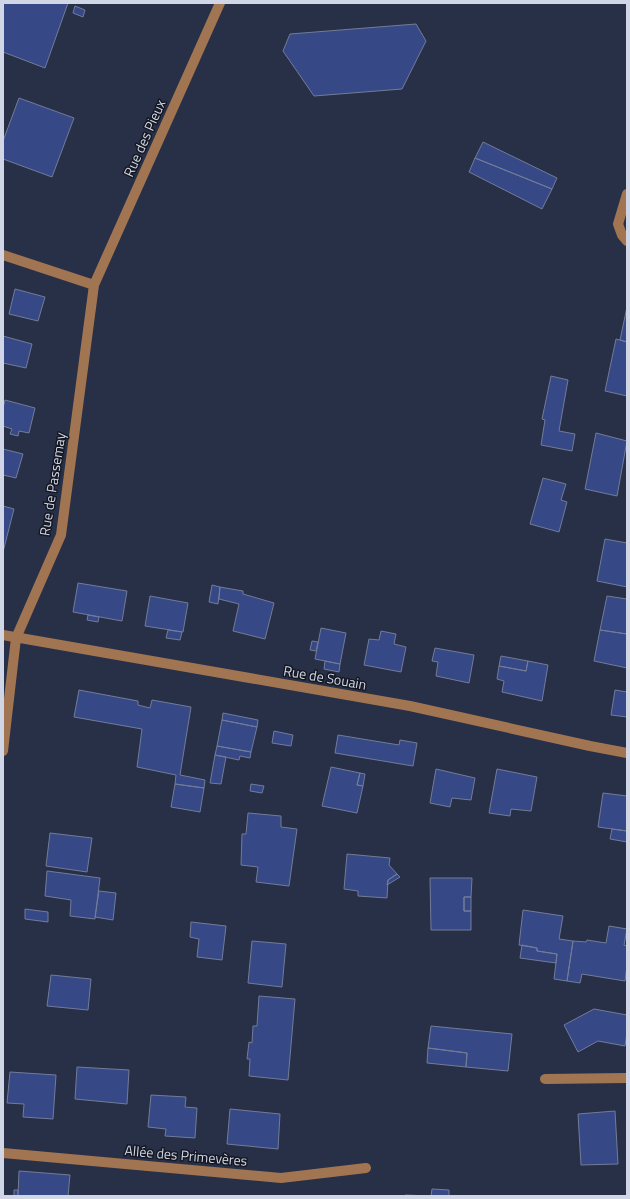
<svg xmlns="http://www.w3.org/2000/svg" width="630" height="1199" viewBox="0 0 630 1199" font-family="'Titillium Web',sans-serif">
  <rect width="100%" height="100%" fill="#283047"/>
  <path fill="#374886" stroke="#727c98" d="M3,3H68L45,68L3,52Z
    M75,6L85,10L83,17L73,13Z
    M416,24L426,41L402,89L314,96L283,51L290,34Z
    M19,98L74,118L52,177L3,159V141Z
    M483,142L557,178L552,189L475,158Z
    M475,158L552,189L542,209L469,172Z
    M15,289L45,297L38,321L9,314Z
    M627,307V342L620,340Z
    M3,336L32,344L26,368L3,363Z
    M616,339L627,342V396L605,391Z
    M551,376L568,380L559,431L575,434L572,451L541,445L545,420L542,419Z
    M5,400L35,408L29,433L19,431L18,436L10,434L12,429L3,426V408Z
    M596,433L627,441L617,496L585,489Z
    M3,449L23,454L16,478L3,475Z
    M543,478L566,484L561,500L567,502L559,532L530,524Z
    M3,506L14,509L3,552Z
    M605,539L627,543V587L597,581Z
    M78,583L127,591L122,621L73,612Z
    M212,585L220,587L218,604L209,602Z
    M220,587L243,591V594L274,603L265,639L233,631L239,604L219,599Z
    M150,596L188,603L183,632L145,626Z
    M607,596L627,599V634L600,630Z
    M88,615L99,617L98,622L87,620Z
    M321,628L346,633L340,664L315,659Z
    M168,630L182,632L180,640L166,638Z
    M600,630L627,634V668L594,661Z
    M381,631L396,634L394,644L406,647L401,672L364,665L369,639L379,640Z
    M312,641L318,642L316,651L310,650Z
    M435,648L474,655L469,683L436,676L438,662L432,661Z
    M501,656L528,661L526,671L499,666Z
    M325,661L340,664L339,672L324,669Z
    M528,661L548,665L542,701L502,692L504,681L497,679L499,666L526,671Z
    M79,690L138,701V705L150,708L152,700L191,707L180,775L205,780L204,788L175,784L176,775L137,767L142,729L74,717Z
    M615,690L627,692V717L611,715Z
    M223,713L258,720L257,727L222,720Z
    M222,720L257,727L251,752L217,746Z
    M274,731L293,735L291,746L272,743Z
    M338,735L399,745L400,740L417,743L413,766L335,753Z
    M217,746L251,752L250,758L240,756L239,760L215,755Z
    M215,755L226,757L221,784L210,783Z
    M331,767L360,773L357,785L363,786L357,813L322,806Z
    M436,769L475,778L471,800L452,798L450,807L430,803Z
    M497,769L537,777L531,811L511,809L510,816L489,813Z
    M360,773L365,774L363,786L357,785Z
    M175,784L204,788L200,812L171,807Z
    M251,784L264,786L262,793L250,791Z
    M603,793L627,796V831L598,827Z
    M248,813L281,816V827L297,829L289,886L256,882L258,867L241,865L242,834H246Z
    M612,829L627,831V842L610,839Z
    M50,833L92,838L87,872L46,866Z
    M347,854L390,858L389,865L397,874L388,880L387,898L358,896V891L344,889Z
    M47,871L100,878L95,919L70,916L71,900L45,896Z
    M397,874L400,877L387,885L388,880Z
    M430,878H472L471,897H464V911H471V930H431Z
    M99,891L116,893L113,920L95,917Z
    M464,897H471V911H464Z
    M25,909L48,912V922L25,919Z
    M523,910L563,916L559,939L573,941L567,981L554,979L557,954L537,951V948L519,945Z
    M191,922L226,926L222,960L197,957L199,939L190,937Z
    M609,926L627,929L624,945L627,946V966L625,981L582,974L580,983L567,981L573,941L586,942L587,940L606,943Z
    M252,941L286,944L282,987L248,983Z
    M522,945L537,948V951L557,954L556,963L520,958Z
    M51,975L91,979L88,1010L47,1006Z
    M259,996L295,999L288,1080L249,1076L250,1059H247L249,1042L252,1043L253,1026H257Z
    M594,1009L627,1015V1033L625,1046L598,1041L578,1052L564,1025Z
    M431,1026L512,1034L508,1071L466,1067L467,1053L428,1048Z
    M428,1048L467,1053L466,1067L427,1063Z
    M77,1067L129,1070L127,1104L75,1099Z
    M10,1072L56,1075L53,1119L23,1117L24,1104L7,1103Z
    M151,1095L186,1097L185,1107L197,1108L195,1138L165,1136L166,1129L148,1127Z
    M230,1109L280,1114L278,1149L227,1144Z
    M615,1111L618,1164L581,1165L578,1114Z
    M19,1171L70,1175L68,1196H18Z
    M432,1189L449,1190V1196H431Z
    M14,1190H18V1196H14Z
    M405,1195L431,1196H405Z"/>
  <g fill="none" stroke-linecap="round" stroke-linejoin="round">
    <path stroke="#a17552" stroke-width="10" d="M627,194L618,224L622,235L627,241
      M3,255L94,285
      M3,635L410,706L590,746L627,753
      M3,751L16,638L61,535L94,285L220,3
      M545,1079L627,1078
      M3,1153L281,1178L366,1168"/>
  </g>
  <g text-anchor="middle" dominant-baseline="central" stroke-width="3" stroke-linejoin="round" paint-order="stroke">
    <g font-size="14" fill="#d0d6e5" stroke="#151823">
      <text transform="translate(144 138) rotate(-66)">Rue des Pieux</text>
      <text transform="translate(52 484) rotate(-81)">Rue de Passemay</text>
      <text transform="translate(325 677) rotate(10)">Rue de Souain</text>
      <text transform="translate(186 1155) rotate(5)">Allée des Primevères</text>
    </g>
  </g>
  <rect width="630" height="1199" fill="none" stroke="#d0d6e5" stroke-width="8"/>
</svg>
